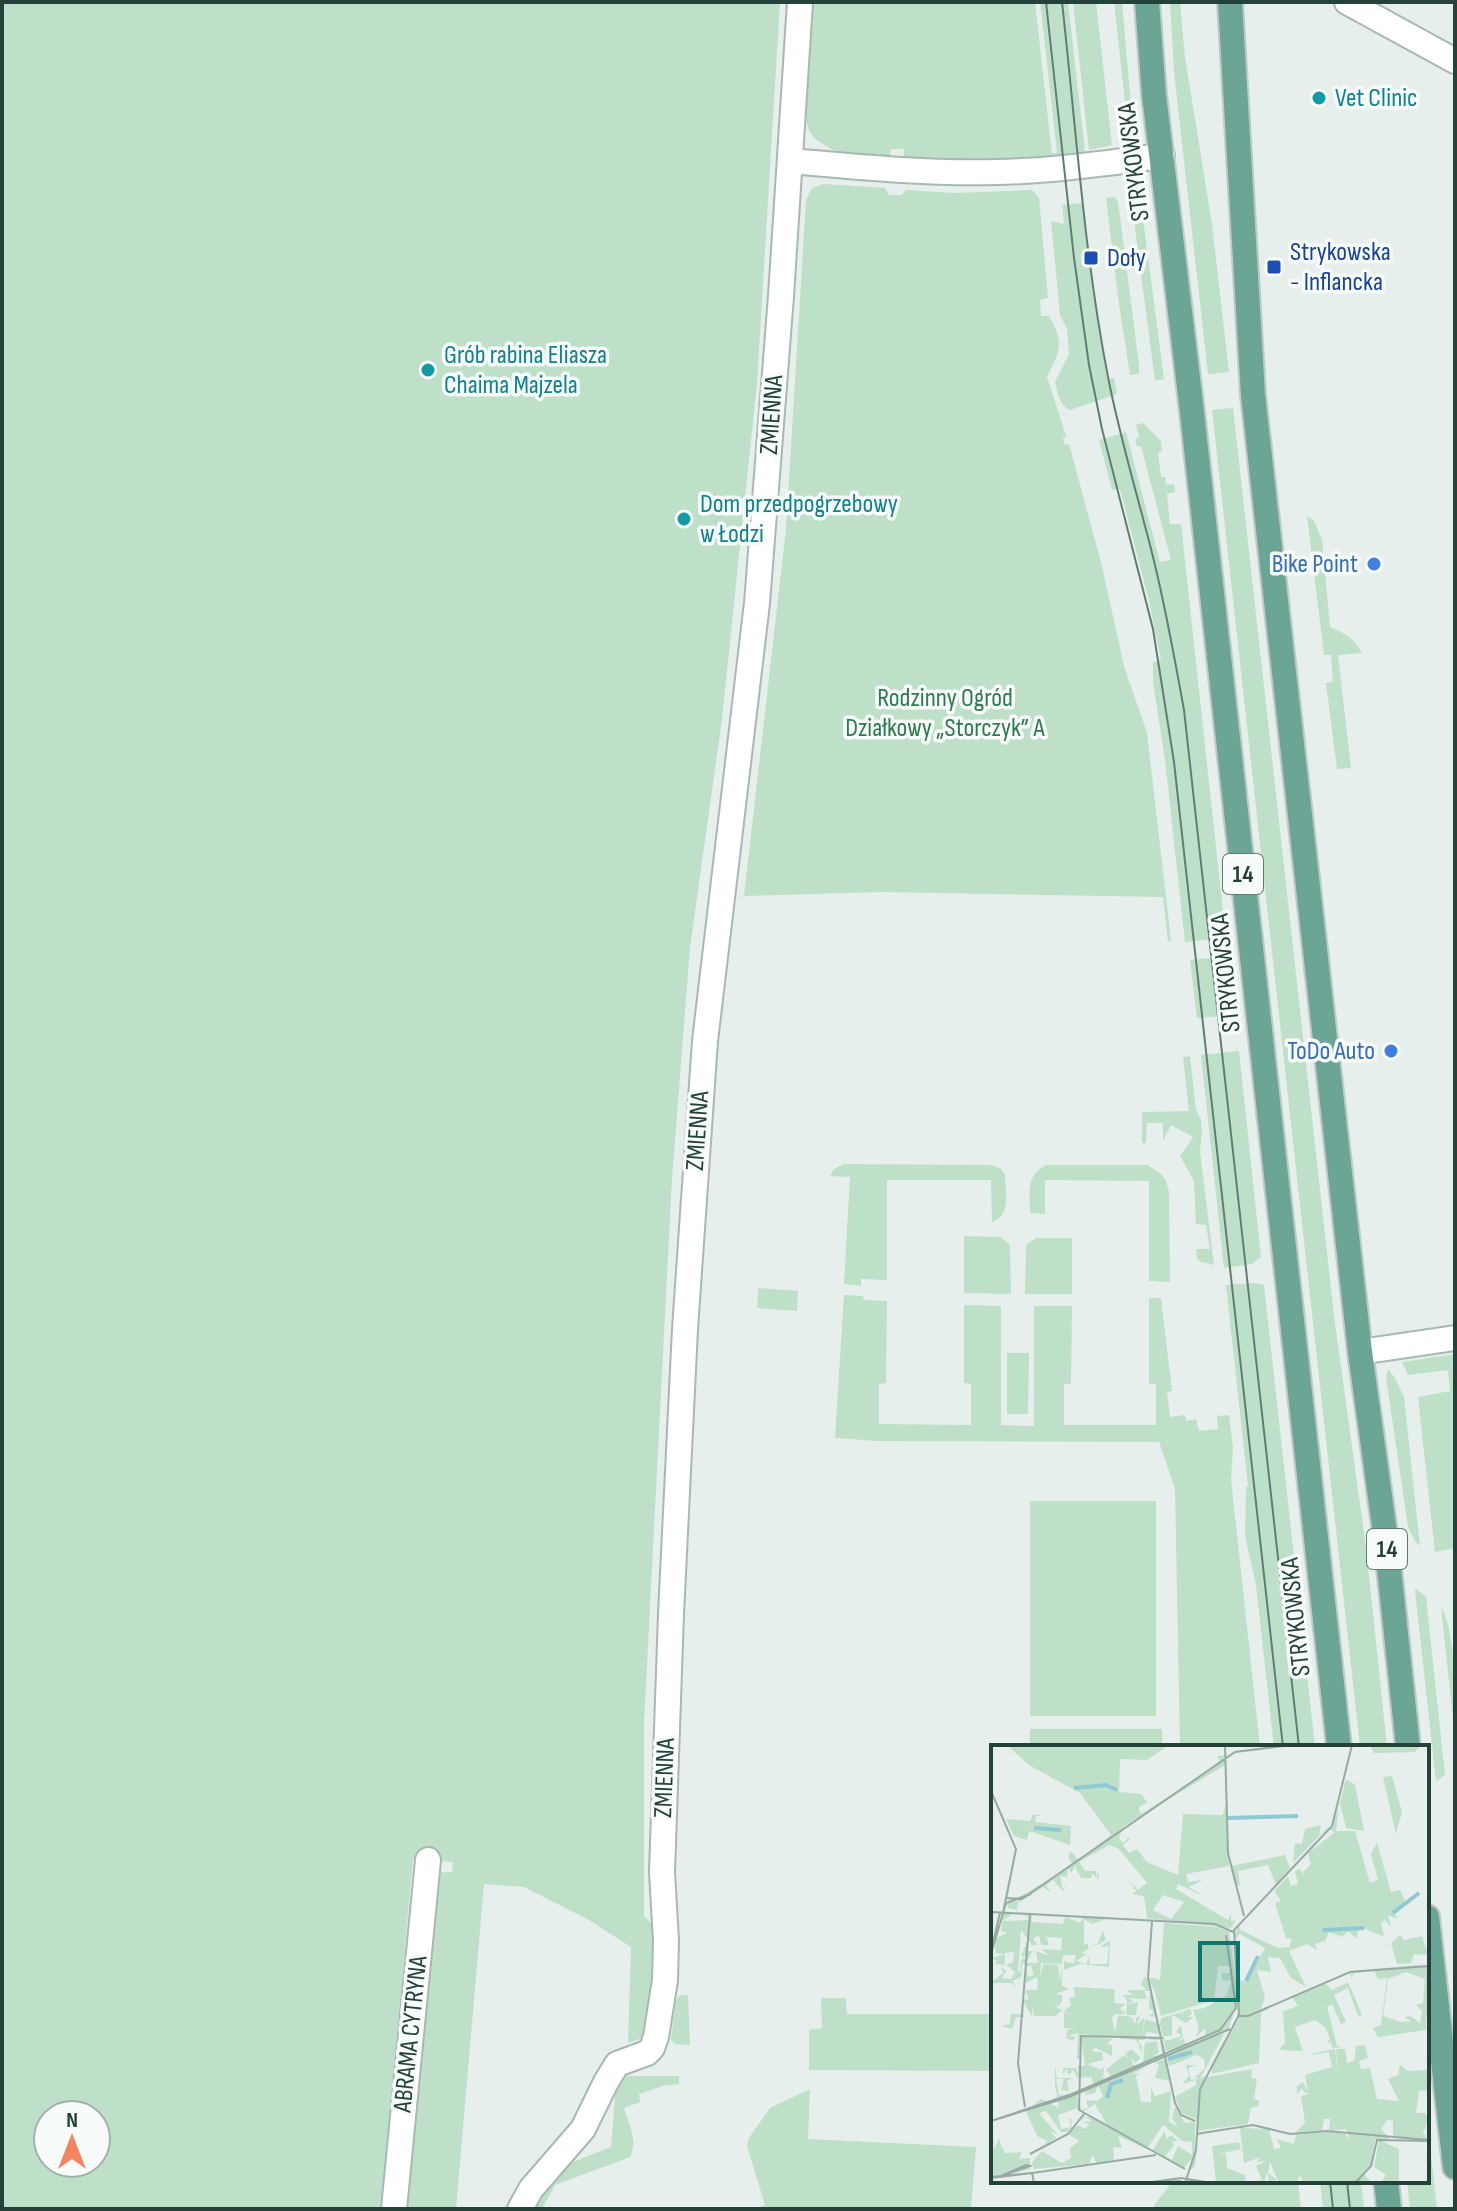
<svg xmlns="http://www.w3.org/2000/svg" width="1457" height="2211" viewBox="0 0 1457 2211" font-family="'Sofia Sans Condensed',sans-serif">
  <rect width="100%" height="100%" fill="#e6efeb"/>
  <path fill="#bfe0c8" fill-rule="evenodd" d="M2,2H780L757,383L722,719L690,948L672,1179L644,1723V1916L656,1928L654,1976L643,2033L640,2039L628,2043L631,1947L589,1920L524,1887L484,1884L456,2209H406L437,1872H452L453,1862L413,1859L381,2209H2ZM48,2115H96V2163H48Z
    M809,2H1035L1052,154L1057,153L1040,2H1068L1085,152L1057,156V157C1005,161 956,161 904,158V149H891L890,157L836,152L815,139L809,130L803,112Z
    M1073,2H1096L1112,145L1089,150Z
    M1114,2H1122L1131,106L1128,124L1123,134L1125,102Z
    M1170,2H1180L1185,57L1212,224L1229,372L1208,374L1174,72Z
    M824,184L885,188L889,195H901L906,190L955,193L1032,190L1039,198L1048,298L1040,300L1041,316H1049C1065,344 1060,350 1047,377L1066,436L1063,438L1065,445L1069,444L1101,562L1124,666L1147,733L1171,940L1168,942L1163,897L882,892L744,896L786,529L806,200L812,188Z
    M1130,190L1140,204L1142,211L1164,379L1155,381Z
    M1114,197L1118,201L1139,365V374L1130,375L1118,297L1106,198Z
    M1082,203L1093,294L1107,379L1114,378L1117,394L1070,410C1059,406 1058,392 1055,382L1069,354L1067,329L1060,315L1051,221L1064,224L1062,205Z
    M1233,408L1335,1324L1366,1547L1387,1747H1360L1212,410Z
    M1143,423L1161,441L1162,451L1158,452L1161,477H1165L1166,485L1174,484L1175,492L1167,494L1170,524H1181L1225,930L1224,934L1216,939L1185,942L1165,760L1153,682V662L1161,660L1149,601L1120,489L1112,490L1099,440L1126,432L1160,562L1171,560L1141,446L1137,447L1135,439L1139,437L1136,425Z
    M1307,516L1314,521L1322,540L1330,627C1345,633 1354,638 1362,653L1338,655L1351,768L1337,769L1326,683L1333,682L1331,655H1324Z
    M1218,957L1229,962L1234,1012L1225,1018L1224,1016L1197,1018L1190,960Z
    M1239,1051L1261,1257L1252,1264L1224,1268L1201,1055Z
    M1190,1056L1196,1109L1201,1120L1202,1132L1200,1151L1214,1265L1201,1262L1197,1259L1196,1249H1210L1206,1225L1196,1224L1194,1181L1180,1156L1193,1137L1171,1125L1163,1141V1123H1147L1146,1143H1142V1112L1189,1111L1183,1057Z
    M844,1164L991,1165L1000,1168L1005,1174C1005,1191 1012,1215 992,1222L991,1180H887V1280L861,1279V1286L844,1284L850,1177L830,1176L834,1169Z
    M1046,1165H1147L1161,1174L1166,1181L1169,1192L1170,1282L1149,1281V1181L1045,1180V1214L1030,1213C1030,1192 1025,1177 1046,1165Z
    M964,1236L1001,1237L1010,1245L1011,1294L964,1293Z
    M1036,1238H1072V1294H1025L1026,1245Z
    M1254,1283L1264,1285L1315,1747H1274L1256,1585L1245,1536L1246,1487L1248,1486L1226,1285Z
    M758,1288L798,1291L797,1311L757,1308Z
    M844,1295L863,1296L864,1300L887,1301L886,1383L879,1384V1424L971,1425V1384L964,1383V1305L1001,1306V1425L1034,1426V1306H1072L1071,1384H1064V1425H1156V1384H1149V1298H1161L1172,1391L1167,1392L1170,1417L1185,1415L1186,1421L1196,1419L1199,1431L1218,1429L1217,1416L1229,1415L1233,1448L1231,1479L1260,1747H1180L1175,1489L1159,1442L877,1441L835,1438Z
    M1007,1353H1029L1028,1414H1007Z
    M1455,1354V1548L1435,1552L1418,1397L1450,1391L1448,1370L1408,1375L1402,1362Z
    M1388,1369L1395,1378L1404,1397L1420,1546L1415,1541L1408,1527L1386,1377Z
    M1030,1501H1156V1716H1030Z
    M1416,1589L1426,1597L1445,1775L1436,1781L1415,1591Z
    M1441,1607C1457,1634 1455,1702 1455,1738Z
    M1030,1729H1162V1747H1030Z
    M680,1995H688L690,2045L675,2044L671,2040L676,2000Z
    M821,1998H846L847,2014H993V2071L809,2070V2030L822,2028Z
    M624,2076H679V2084L663,2086L639,2094L640,2102L624,2108C629,2124 638,2141 630,2157L555,2185L542,2209H534L548,2182L560,2167L611,2147L616,2084L619,2077Z
    M810,2089L808,2139L976,2147L971,2209H755L765,2205L747,2146L749,2138L770,2108Z
    M1427,2119L1437,2209H1410L1407,2181H1427Z
    M1173,2181H1298L1301,2209H1153L1155,2204Z
    M1320,2181H1361L1364,2209H1323Z"/>
  <g fill="none" stroke-linecap="round" stroke-linejoin="round">
    <g stroke="#a8b8b2" stroke-width="28">
      <path id="minor" d="M1347,2L1455,61
        M790,161C858,167 928,174 997,172C1052,171 1107,163 1162,156
        M1360,1352L1455,1338
        M394,2209L428,1860
        M520,2209L531,2189L583,2129L606,2082L617,2064L647,2053L652,2048L656,2037L665,1980L666,1941L662,1872L671,1614L685,1329L705,1041L757,603L781,296L800,2"/>
    </g>
    <g stroke="#c2cac8" stroke-width="28">
      <path id="primary" d="M1147,2L1154,95L1192,412L1339,1747
        M1230,2L1253,395L1360,1352L1386,1540L1408,1747
        M1427,1917L1455,2167
        M1386,2181L1389,2209"/>
    </g>
    <use href="#minor" stroke="#fff" stroke-width="24"/>
    <use href="#primary" stroke="#6aa596" stroke-width="24"/>
    <path stroke="#5f7d75" stroke-width="2" d="M1046,2L1074,258L1089,365L1102,429L1153,629L1174,762L1283,1747
      M1062,2C1076,127 1084,254 1108,377C1120,439 1139,500 1154,561C1166,610 1175,660 1184,710L1299,1747
      M1330,2181L1333,2209
      M1347,2181L1350,2209"/>
  </g>
  <g fill="#0f9aa8" stroke="#f7fbf9" stroke-width="3">
    <circle cx="1319" cy="98" r="8"/>
    <circle cx="428" cy="370" r="8"/>
    <circle cx="684" cy="519" r="8"/>
  </g>
  <g fill="#1a4fb4" stroke="#f7fbf9" stroke-width="3">
    <rect x="1083" y="250" width="16" height="16" rx="4"/>
    <rect x="1266" y="259" width="16" height="16" rx="4"/>
  </g>
  <g fill="#3f7fe0" stroke="#f7fbf9" stroke-width="3">
    <circle cx="1374" cy="564" r="8"/>
    <circle cx="1391" cy="1051" r="8"/>
  </g>
  <g text-anchor="middle" dominant-baseline="central" stroke-width="7" stroke-linejoin="round" paint-order="stroke">
    <g fill="#f7fbf9" stroke="#637a73" stroke-width="2">
      <rect x="1223" y="854" width="40" height="40" rx="6"/>
      <rect x="1367" y="1529" width="40" height="40" rx="6"/>
    </g>
    <g font-size="24" font-weight="bold" fill="#24423a">
      <text x="1243" y="874">14</text>
      <text x="1387" y="1549">14</text>
    </g>
    <g font-size="26" fill="#0d838f" stroke="#f7fbf9" text-anchor="start">
      <text x="1335" y="98">Vet Clinic</text>
      <text x="444" y="355">Grób rabina Eliasza<tspan x="444" dy="30">Chaima Majzela</tspan></text>
      <text x="700" y="504">Dom przedpogrzebowy<tspan x="700" dy="30">w Łodzi</tspan></text>
    </g>
    <g font-size="26" fill="#24423a" stroke="#f7fbf9">
      <text transform="translate(1134 162) rotate(-97)">STRYKOWSKA</text>
      <text transform="translate(772 415) rotate(-86)">ZMIENNA</text>
      <text transform="translate(1226 973) rotate(-96)">STRYKOWSKA</text>
      <text transform="translate(698 1131) rotate(-86)">ZMIENNA</text>
      <text transform="translate(1296 1617) rotate(-96)">STRYKOWSKA</text>
      <text transform="translate(665 1778) rotate(-88)">ZMIENNA</text>
      <text transform="translate(411 2034) rotate(-84)">ABRAMA CYTRYNA</text>
    </g>
    <g font-size="26" fill="#164399" stroke="#f7fbf9" text-anchor="start">
      <text x="1290" y="252">Strykowska<tspan x="1290" dy="30">- Inflancka</tspan></text>
      <text x="1107" y="258">Doły</text>
    </g>
    <g font-size="26" fill="#366cbe" stroke="#f7fbf9" text-anchor="end">
      <text x="1358" y="564">Bike Point</text>
      <text x="1375" y="1051">ToDo Auto</text>
    </g>
    <g font-size="26" fill="#2d7a4b" stroke="#f7fbf9">
      <text x="945" y="698">Rodzinny Ogród<tspan x="945" dy="30">Działkowy „Storczyk” A</tspan></text>
    </g>
  </g>
  <g transform="translate(991 1745)">
    <rect width="438" height="438" fill="#e6efeb"/>
    <path d="M16,0H178L156,15L129,14L128,47L150,49L156,57L147,63L150,69L207,33L229,16L226,11L236,10L234,20L132,82L128,93L132,98L137,94L132,91L139,94L132,100L138,108L146,104L156,117L187,130L192,69L231,70L235,61L238,121L195,129L197,137L212,135L198,142L212,151L187,139L185,144L237,175L240,169V176L245,175L240,183L156,173L153,151L141,149L145,146L139,136L147,145L156,138L128,104L118,100L88,117L94,126H105V132L107,126L108,134L100,128L101,133H90L84,121L80,128L77,122L76,132L69,131L72,144L76,138L72,146L62,135L55,141L61,148L52,142L27,158L29,164L26,158V165L17,163L16,157L29,156L16,153L25,110L17,84L25,110L17,151L23,155L73,126L81,118L77,111L80,106L87,115L120,90L89,48L38,20ZM172,150L193,157L180,174L162,165ZM379,0H429V1L424,7L383,8ZM401,31L411,67L405,89L392,32ZM355,34L364,40L373,86L355,83L349,58ZM348,63L345,86H364L379,138L387,135L380,109L386,98L400,147L409,145L415,158L402,167L407,174L397,170L400,182L394,175L390,178L393,191L368,182L365,194L358,186L351,192L338,187L334,196L324,199L326,205L316,199L298,206L315,242L300,233L289,213L277,212L280,227L266,225L274,252L270,264L276,262L250,271L283,260L270,268L268,318L221,329V320L216,328L248,274L245,244L248,268L246,258L237,286L216,291L233,289L209,334L214,331L212,337L217,332L261,324L260,333L266,334L263,354L268,355L267,361L260,363L257,379L205,386V374L190,368L184,352L205,340V335L191,339L198,331L195,320H206L197,323L200,335L207,334L204,332L214,323L213,314L206,310L178,321L176,312L187,305L175,309L180,307L175,306L169,279V289L155,287L154,295H147L151,302L149,308V302L143,303L149,301L145,295L91,289L89,314L86,313L87,288L77,291L84,292L82,296L75,293L77,284L86,283H73V268L84,269L72,267L80,260L78,253L84,252L83,242L124,244L123,258L135,259L129,263L133,268L134,262V269H125L121,273L124,288L127,270L140,272L136,281L141,272L144,279L146,272H149L146,280L153,273L152,290L154,274L169,279L170,273L191,267L192,273V266L199,264L201,269L196,272H202L195,278L181,270V291H173L174,296L191,291L185,287L190,280L192,292L187,296L193,294L195,300L214,291V283L205,292L208,282L202,265L214,263L236,250L240,236L231,235V228H239V221H227L223,255L170,271L164,247L159,237L166,272L157,271L163,268L158,262L159,246H153L156,254L137,253L142,256L136,259L147,257L146,262L145,270H135L136,256L132,250H143L137,247V245H156L150,240L154,231L159,240L157,234L156,229L158,236V232L169,235L173,178L226,182L238,187L244,233L255,237L274,203L249,189L243,196L246,181L248,178L249,185L287,203L298,202L301,194L295,193L284,158L290,156L283,146L297,131L300,141L307,139L304,126L309,124L314,134L312,127L320,119L317,108L344,87L339,85ZM42,69L53,71H45L44,77L80,81L79,100L38,86L36,95L23,91L15,74L39,76ZM342,77L302,118L304,98L311,99L314,84L330,80L328,90ZM294,110L299,123L285,140L277,120L247,126L249,140L244,141L240,121ZM12,169H21L11,176L37,175L38,180L39,173L32,170L40,171L41,177L72,179L74,172L89,178L93,172L77,170L118,173L101,179L93,174V200L97,198V204L107,198L112,185L115,195L90,208L96,209L85,216L95,219L98,212L99,219H116L118,201L109,202L118,196L119,197L118,221L119,222L89,219L73,225V212L74,217L83,218L85,210H72L71,219L50,218L49,234L52,219L67,220L69,237L71,220V241L78,244L64,249L71,250V255L68,261L62,260L71,265L65,271H43L42,260L41,272L33,258V272H25L21,284L10,281L19,279L20,269H33L32,255L38,254L34,245H46L47,239L46,232L35,238V224L37,231L43,230L40,221L45,218L36,222L31,217L30,232L22,236L25,243L21,238H0L12,228L10,221L15,226L11,233L20,234L24,227L15,220L22,217L23,207L14,208V220L4,219L5,224L4,218L6,216L1,213L14,209L5,208L3,194L16,188L10,186ZM30,185L41,200H47L42,194L48,190L50,200H58L53,187L55,192L71,193L70,205L51,204L58,211L45,206L47,218H35L42,206H36L38,199L31,197L35,199L30,211L36,212L30,215L29,227H27ZM409,190L413,195L431,191L437,210L423,209L420,218L406,219L400,198ZM438,219L426,221H438L435,285L387,292L382,283L390,280L396,233L387,234L383,225L362,228L361,234L359,226ZM415,227L434,234L432,258L425,260L431,266L429,278L420,271L413,272L420,276L410,277L392,271L397,234ZM357,237L371,270L367,271L357,243L343,250L355,277L350,279L341,259L336,262L346,301L352,302L341,303L340,297L335,298L339,294L334,282L324,275L304,282L312,306L288,305L294,298L292,266L307,261L301,252L334,238L341,245ZM90,290L121,294L116,299L121,300V311L105,303L100,306L111,307L112,315L96,319L110,325L113,321L112,338L123,335L115,325L133,310L137,314L134,309L140,304L150,313L144,318L141,313V318L144,321L152,318L154,298L166,296L168,308L162,311L171,310L169,295H157L170,292L174,310L162,317L175,314L179,336L164,333L168,319L162,317L142,329L149,328L145,331L150,357H160V343L164,351L180,346L178,377L187,382L181,373L184,362L194,378L204,377V404L200,418L206,405L204,421L198,426L200,414L193,423L161,406L174,386L175,394L180,390L187,396H181L183,401L174,411L181,415L187,401L201,410V397L191,396L172,380L156,404L127,391L131,403L122,402L123,415L105,418L102,410L98,419L43,424L41,417L51,406L71,418L80,413L79,403L88,396L77,389L86,380L95,384L98,379L90,377L101,376L94,372L89,377L93,371L115,378L104,359L92,367L89,365V360L91,365L97,363L95,355L106,356L112,351L107,340L104,348L94,350L96,344L91,346L90,344L102,340L101,332L87,333L82,325L78,330L75,324L72,330V323H85L87,330V321H94ZM374,300L377,313L368,316L370,324L379,323L386,354L408,356L397,334L407,330L409,320L417,326L438,325V345L428,346L425,368H434L438,376L432,387L436,394L402,393V376L396,375L390,384L399,394L384,395L380,419L372,428L381,438H307L312,436L309,430L306,438H288L279,417L277,428L286,435L278,436L276,427L273,438H256L271,435L265,421L275,416L265,417L270,412L253,418L249,383L278,384L283,404L290,403L286,394L303,399L305,389L337,387L354,389L359,395L355,384L338,386L339,374H333L331,385L305,387L314,378L310,351L318,349L313,347L311,343L306,349V341L312,337L317,347L314,330L341,322L338,307L322,310L320,309L344,304L347,330L345,304H354L356,318L363,316L365,301ZM64,321L66,333H81L76,336L78,346L70,345L73,334H65L68,350L86,349L87,363L67,370L70,384L80,382L78,373H80L81,383L76,387H70L55,366L48,368L67,390L59,386L65,393L53,400L56,396L46,391L35,366L50,354L68,363L64,339ZM8,393L11,403L24,402L13,403V408L31,407L28,414L39,413V424L0,433V404L5,403L0,394L5,401ZM388,395L408,404V438H390L395,430L383,422ZM248,397L250,404L228,409H235L236,423L254,430V438H225L221,401Z" fill="#bfe0c8" fill-rule="evenodd"/>
    <path fill="none" stroke="#8ec9d4" stroke-width="4" d="M83,43L115,40L126,45M237,73L307,71M43,83L70,85M402,168L428,148M332,185L373,183M255,236L267,211M177,314L201,307M116,353L120,339L132,335"/>
    <path fill="none" stroke="#98aaa4" stroke-width="2" d="M234,0L237,108L253,171M0,46L25,104L12,168M15,153L31,154L244,7L300,0M0,167L224,179L242,187M161,176L157,233L184,358L190,370L204,376M0,206L9,168M0,209L15,158L40,149M246,271H257L359,227L438,221M172,293L90,291L88,365L194,424M34,362L27,318L39,169M0,376L78,352L239,284M0,376L81,349L229,285L245,263L235,190M205,389L262,380L299,389L335,386L438,395M39,409L77,389L93,369M10,431L35,420L39,421L10,431M0,432L41,428L0,433M194,434L220,438M43,438L41,428L165,410M153,438L190,433L221,438M154,438L190,436M194,438L205,405L209,344L248,270L243,185L341,81L361,0M364,438L380,421L386,395L438,396"/>
    <path fill="#0f766e" fill-opacity="0.15" stroke="#0f766e" stroke-width="4" d="M209,198H247V255H209Z"/>
    <rect width="438" height="438" fill="none" stroke="#24423a" stroke-width="4"/>
  </g>
  <rect width="1457" height="2211" fill="none" stroke="#24423a" stroke-width="8"/>
  <g transform="translate(72 2139)"><circle r="38" fill="#f7fbf9" stroke="#a3b1ad" stroke-width="2"/>
  <path d="M0-6L14 30L0 20L-14 30Z" fill="#f4845f"/>
  <text y="-12" font-size="22" font-weight="bold" text-anchor="middle" fill="#24423a">N</text>
  </g>
</svg>
